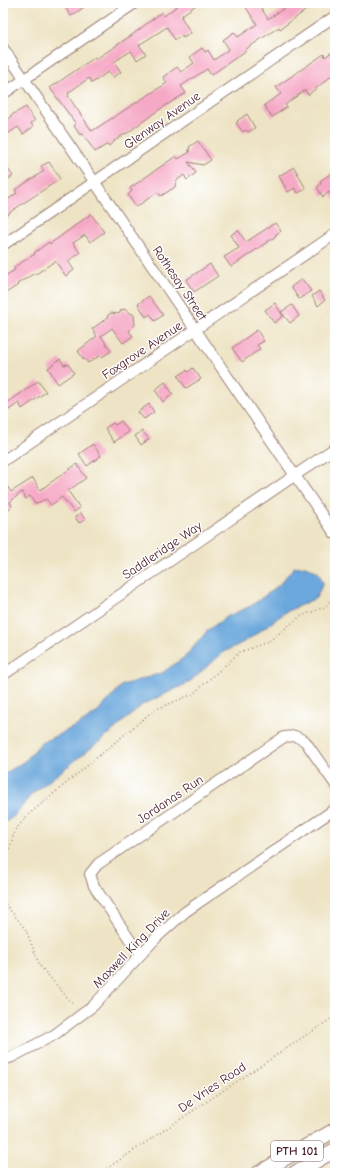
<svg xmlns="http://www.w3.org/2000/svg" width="338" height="1176" viewBox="0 0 338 1176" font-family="'Comic Neue',sans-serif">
  <rect width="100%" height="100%" fill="#fff"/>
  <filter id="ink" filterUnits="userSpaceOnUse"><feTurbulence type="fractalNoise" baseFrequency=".025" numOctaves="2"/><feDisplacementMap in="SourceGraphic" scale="8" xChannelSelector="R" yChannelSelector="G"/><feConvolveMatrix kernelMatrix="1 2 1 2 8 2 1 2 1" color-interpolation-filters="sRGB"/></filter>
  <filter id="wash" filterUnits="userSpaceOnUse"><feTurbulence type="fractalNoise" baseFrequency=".012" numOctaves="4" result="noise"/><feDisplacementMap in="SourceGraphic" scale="16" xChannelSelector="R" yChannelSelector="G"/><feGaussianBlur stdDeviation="0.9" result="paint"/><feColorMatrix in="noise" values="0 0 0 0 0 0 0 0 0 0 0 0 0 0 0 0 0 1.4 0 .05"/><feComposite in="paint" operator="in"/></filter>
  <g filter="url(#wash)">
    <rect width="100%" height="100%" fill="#eee4c5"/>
    <path fill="#6ba7dc" stroke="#5a6384" d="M306,566L318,572L323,583L316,598L286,612L246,641L224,652L188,683L142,705L108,735L32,794L14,816L3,824V775L26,760L41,743L78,725L98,712L122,685L162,673L186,656L208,630L226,617L251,606L279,585L294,567Z"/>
    <g id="blocks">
      <path fill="#f6a9c6" d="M71,3H90L71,16L65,7Z
        M181,3H199L182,15L183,16L181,17L191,33L183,38L182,36L175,40L167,27L139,45L146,54L137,60L131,51L114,62L121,72L112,78L108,72L92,83L89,78L68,93L69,95L68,96L92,131L167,83L163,77L177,67L181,72L194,63L190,57L202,48L205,52L208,50L214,60L229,49L223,40L234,32L238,37L257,24L245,6L250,3H258L268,19L286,7L284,3H316L280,29L279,27L246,49L247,50L211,75L207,69L181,86L186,93L157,111L126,134V133L114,141H115L109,146L108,144L95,152L82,133L80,135L74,126L76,124L50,88L95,57L96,59L132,35L162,12L164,16Z
        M332,52L335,56V73L308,95L305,90L285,105L287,107L272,117L264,105L281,94L276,87L324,54L325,57Z
        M26,107L35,121L31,123L33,127L23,134L18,127L3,137V123L11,117L10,116Z
        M247,114L255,128L248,132L246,130L243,132L236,123L238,122L237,121Z
        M198,141L211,160L203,165L188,162L196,173L187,180L184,175L176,181L175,187L172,189L161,196L158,192L136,207L128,195L132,191L130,188L176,156L178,159L190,152L188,150L190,149L189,147Z
        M3,162L13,176L3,183Z
        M49,162L60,179L13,210L3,218V203L17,193L15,190L44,171L41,166Z
        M294,167L306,189L298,193L295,188L288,192L279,176Z
        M335,171V201L329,192L323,197L317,187L321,184L320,181Z
        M91,214L104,232L90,242L85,235L73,243L80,253L68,261L74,270L66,276L55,261L36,274L35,273L17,284L18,285L3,295V277L15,270L14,267L35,254L34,253L49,242L50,244Z
        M275,223L281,231L275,235L276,236L231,267L224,257L239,248L231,235L238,230L246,242Z
        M210,264L218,276L194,292L186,280Z
        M302,279L311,291L299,299L291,287Z
        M319,291L325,300L318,306L312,296Z
        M149,296L163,315L155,321L150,314L146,317L138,304Z
        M275,303L283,316L274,323L265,310Z
        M292,305L299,316L290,323L281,312Z
        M124,309L134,315L135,325L129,331L133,336L123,343L112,328L101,336L111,351L102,357L101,355L88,363L85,359L84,360L78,351L97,336L92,329L107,318L108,315L111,313L119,314L121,310Z
        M257,330L264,341L257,345L260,349L242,362L232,348Z
        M60,359L64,365L68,364L74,373L58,384L48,368Z
        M193,368L201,379L186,388L178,376L187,370L188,372Z
        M38,381L46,392L22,409L19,403L3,414V406Z
        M165,382L173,394L163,402L155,390Z
        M149,404L154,412L144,419L138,412Z
        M121,421L129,432L114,442L105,428L113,423L115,425Z
        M142,431L149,439L141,445L135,436Z
        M93,444L101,456L87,466L79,454Z
        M77,464L86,478L68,491L80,508L74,512L62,497L51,505L46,499L35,504L30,496L26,499L22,492L10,502L12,506L7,511L3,508V489L7,486L11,492L33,478L40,490Z
        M81,513L85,520L79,523L75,517Z"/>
    </g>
  </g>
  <g filter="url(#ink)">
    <use href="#blocks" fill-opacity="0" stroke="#9c8278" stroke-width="1"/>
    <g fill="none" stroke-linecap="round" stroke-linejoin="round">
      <g stroke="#9c8278" stroke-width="12">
        <path id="minor" d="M3,48L335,534
          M3,94L135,3
          M3,245L335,16
          M3,461L335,234
          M3,675L335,448
          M142,952L134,946L94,886L90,874L98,864L284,737L295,736L305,741L335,784
          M3,1060L12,1057L54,1035L93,1006L157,937L185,912L335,809"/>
      </g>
      <g stroke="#9c8278" stroke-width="16">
        <path id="highway" d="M259,1173L335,1130
          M295,1173L335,1150"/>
      </g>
      <path stroke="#9c8278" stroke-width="1.5" stroke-dasharray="1 3" stroke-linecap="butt" d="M3,863L6,860L15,830L28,815L154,710L193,694L240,652L268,642L301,616L325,607L332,598L335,590
        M3,901L26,930L40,966L73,1004
        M100,1173L335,1016"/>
      <use href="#minor" stroke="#fff" stroke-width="10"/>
      <use href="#highway" stroke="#fff" stroke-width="14"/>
    </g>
  </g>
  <g text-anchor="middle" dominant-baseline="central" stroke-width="3" stroke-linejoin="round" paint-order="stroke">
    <rect fill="#fff" stroke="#80626b" stroke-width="1" x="271" y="1141" width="52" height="20" rx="3"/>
    <g font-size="12" font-weight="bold" fill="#4a1f2b">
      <text x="297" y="1151">PTH 101</text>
    </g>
    <g font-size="13" fill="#4a1f2b" stroke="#fff">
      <text transform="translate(162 120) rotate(-35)">Glenway Avenue</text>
      <text transform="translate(180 283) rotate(56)">Rothesay Street</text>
      <text transform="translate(142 350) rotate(-34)">Foxgrove Avenue</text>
      <text transform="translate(162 550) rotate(-34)">Saddleridge Way</text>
      <text transform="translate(170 799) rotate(-34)">Jordanas Run</text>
      <text transform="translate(131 948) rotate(-46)">Maxwell King Drive</text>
      <text transform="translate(212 1087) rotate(-34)">De Vries Road</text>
    </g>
  </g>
  <rect width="338" height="1176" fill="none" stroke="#fff" stroke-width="16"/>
</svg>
